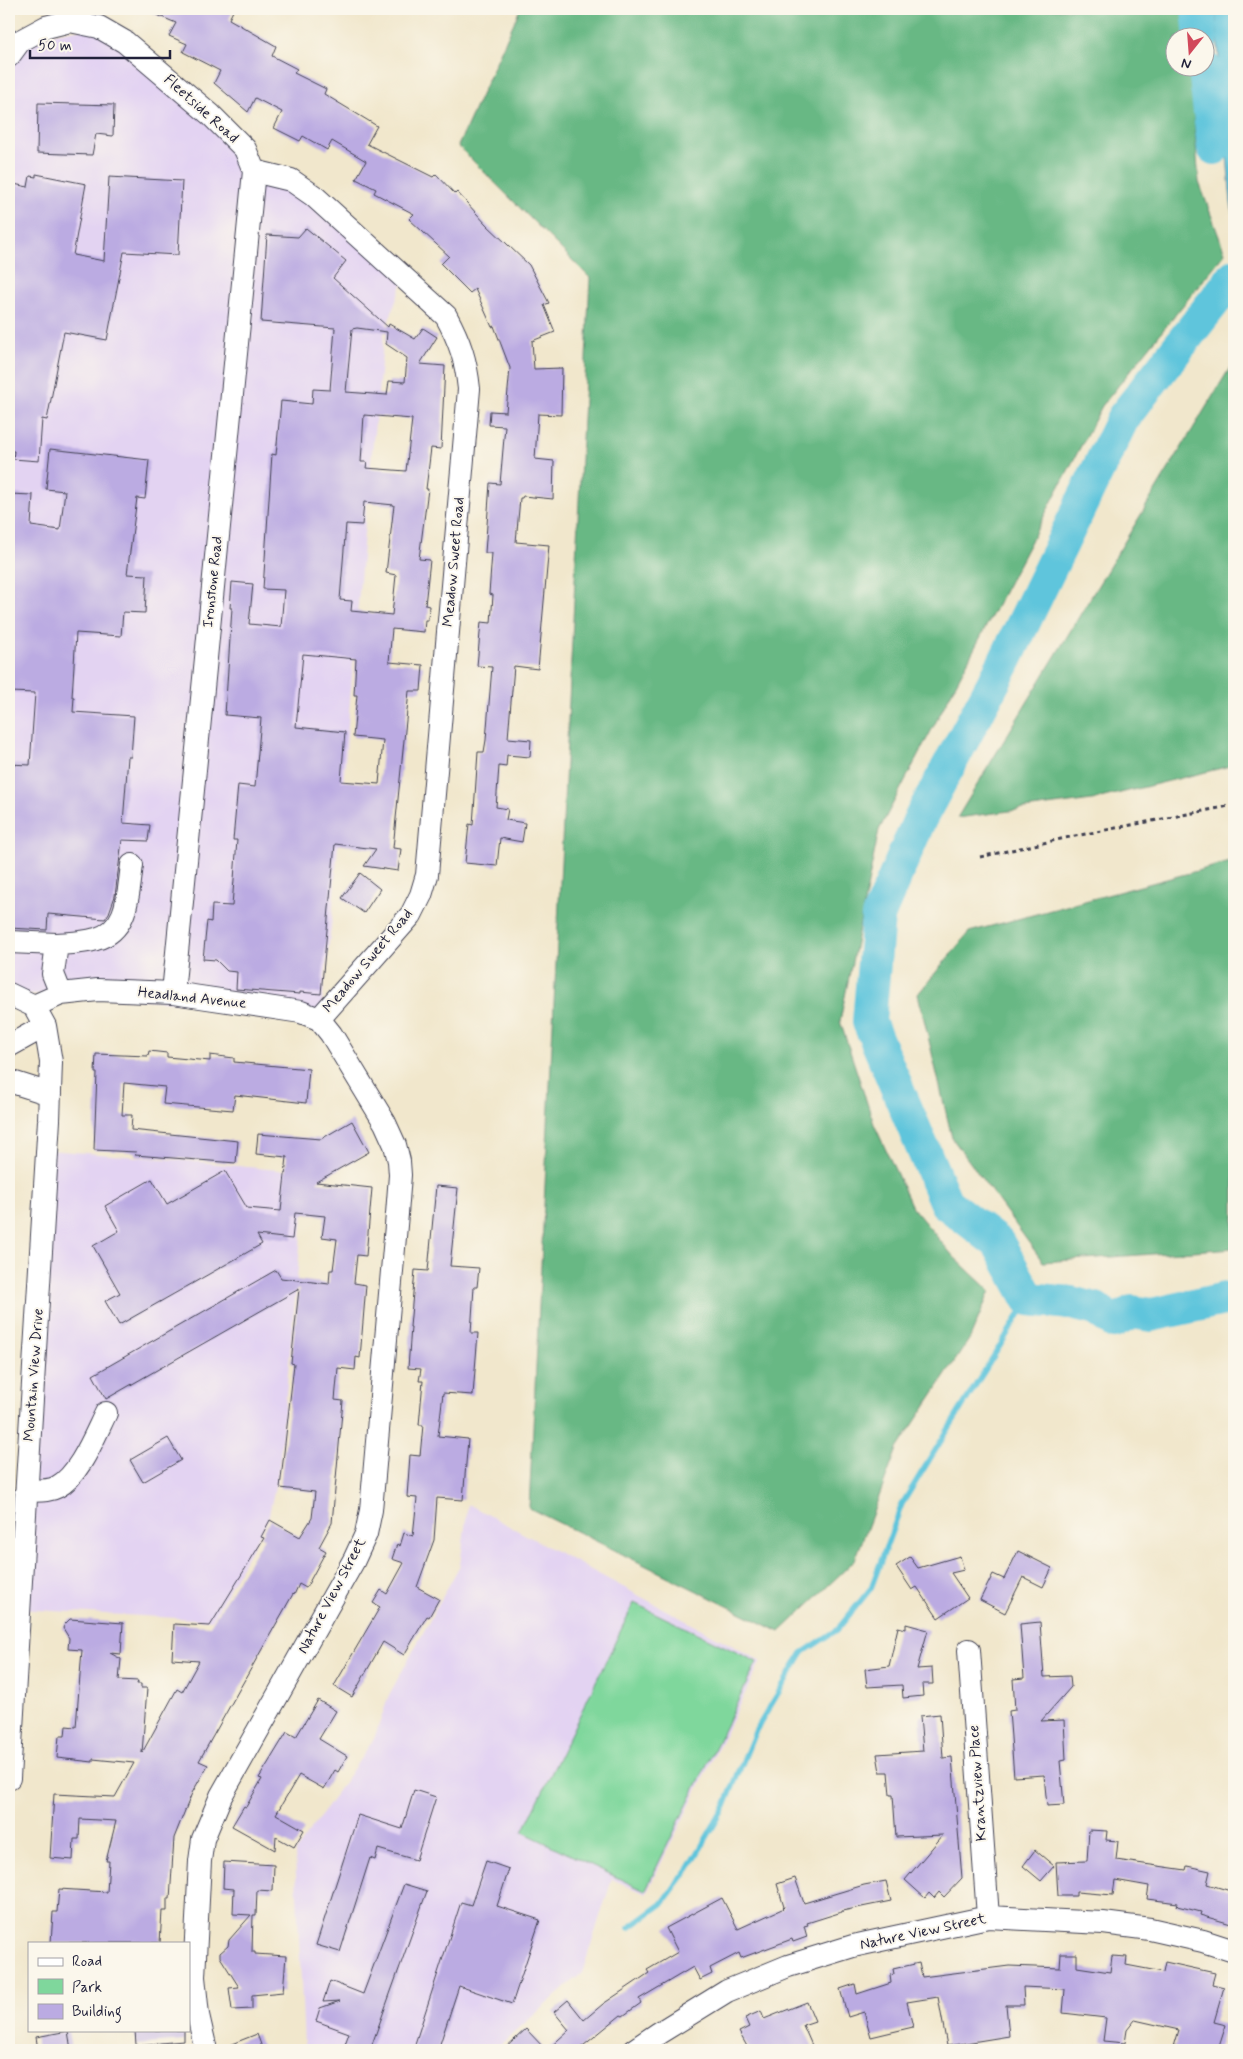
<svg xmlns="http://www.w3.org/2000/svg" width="1243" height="2059" viewBox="0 0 1243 2059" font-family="Mynerve,sans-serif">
  <rect width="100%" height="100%" fill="#fbf7ec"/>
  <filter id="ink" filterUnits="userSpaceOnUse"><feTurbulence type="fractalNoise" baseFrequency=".02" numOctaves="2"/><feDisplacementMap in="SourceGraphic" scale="10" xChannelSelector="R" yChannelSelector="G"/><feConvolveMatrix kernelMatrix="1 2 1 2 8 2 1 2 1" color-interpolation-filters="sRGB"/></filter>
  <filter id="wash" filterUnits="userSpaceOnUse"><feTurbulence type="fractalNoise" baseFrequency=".0096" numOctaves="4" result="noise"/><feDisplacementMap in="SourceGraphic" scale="20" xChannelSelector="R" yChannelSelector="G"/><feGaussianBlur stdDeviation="1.12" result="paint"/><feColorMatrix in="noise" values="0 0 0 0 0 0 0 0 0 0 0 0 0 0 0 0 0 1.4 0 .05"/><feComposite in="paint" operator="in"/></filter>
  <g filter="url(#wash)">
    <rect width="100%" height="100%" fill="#f1e7cc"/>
    <path fill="#e3d3f2" d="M99,26L266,173L405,276L384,334L365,521L332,918L320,1019L302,1011L61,994H9V54L21,40Z
      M47,1150L190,1161L307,1173L279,1468L268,1519L212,1620L19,1609Z
      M468,1504L761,1661L646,1894L612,1879L582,1973L494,2050H310L304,2044L295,1853L374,1739L389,1695L460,1565Z"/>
    <path fill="#7fd79c" stroke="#507c6c" d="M634,1603L757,1662L645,1891L523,1832Z"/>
    <path fill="#67b884" stroke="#446d60" d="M520,9H1184L1187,37L1176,38V68H1190L1199,182L1225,253L1102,406L879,830L840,1021L874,1124L912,1207L953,1256L990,1291L970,1338L897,1449L855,1560L780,1632L529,1508L590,278L458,146Z
      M1234,361V765L1092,800L957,818Z
      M1234,861V1248L1043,1262L952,1138L918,994L969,932Z"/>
    <path fill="#5fc5dc" stroke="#40748c" d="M1215,9H1234V219L1231,203Z"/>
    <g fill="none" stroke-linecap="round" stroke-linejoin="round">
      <path stroke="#5fc5dc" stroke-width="5.5" d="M629,1928L662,1904L689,1868L725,1806L755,1732L802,1653L837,1630L871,1588L902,1504L1029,1299"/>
      <path stroke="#5fc5dc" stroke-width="34" d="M1198,9L1201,38
        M1205,68L1214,148
        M1234,276L1123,418L1003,665L919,821L878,916L869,1022L946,1203L998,1243L1029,1299L1071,1303L1096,1309L1114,1322L1132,1312L1151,1315L1234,1297"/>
    </g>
    <g id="blocks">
      <path fill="#bbabe2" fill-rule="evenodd" d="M143,9H234L229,19L276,46L272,56L297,69L294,73L326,89L324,94L377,126L367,144L433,177L436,174L455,194L457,192L486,224L529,265L549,303L544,305L555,332L532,341L534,369L562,368L561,415L538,414L535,459L554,461L553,499L523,496L522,498H520L516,542L549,545L538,669L514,666L508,738L531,740L530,757L507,755L506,767L499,766L496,807L508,809L506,820L525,823L522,842L500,838L497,866L465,863L469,824L473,825L478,752H484L486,740L492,667L477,666L481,622L491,623L493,595L489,594L492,553H485L490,483L500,484L505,426L489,425L490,411L506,412L510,368L494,326L492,327L475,289L470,293L441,264L449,256L409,219L414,214L374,193L376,189L356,179L366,161L332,141L327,150L303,136L300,141L274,128L282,112L255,98L248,112L214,83L220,71L183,52L187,44L169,36L176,23Z
        M38,103L114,105L113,136L96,134L92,155L37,153Z
        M36,174L86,184L73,255L104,261L109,177L182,181L178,255L124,252L107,340L64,332L47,420L42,419L39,461L13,459L14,451H9V183L28,187L30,176L36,177Z
        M306,228L346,261L333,278L388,327L389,324L415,339L423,328L437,337L420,364L445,366L441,449L431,448L426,489H428L419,559L430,560L425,605L429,606L428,620H425L424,632L392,629L389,662L423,665L421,691H409L393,848L401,849L398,871L364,866L376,849L335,844L321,994L300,992V994L236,989L237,972L227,971L216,960L203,959L207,921L211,922L212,905L232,906L237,840H233L238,785L255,787L261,718L225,715L232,608H230L232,582L253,584L249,624L281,627L284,590L263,589L272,454L276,455L281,401L312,404L313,389L330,390L335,328L261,322L267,235L298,237ZM357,328L387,332L386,344L407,358L405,382L389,381L387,395L346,392L352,329ZM364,415L412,419L406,471L366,468L367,462H361ZM364,502L394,505L386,573L396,575L392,615L351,611L352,601L340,600L346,524L362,525ZM303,654L356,659L354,695H357L353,737L383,740L379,784L341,781L345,732L296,727Z
        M50,449L149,460L145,499L137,498L127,574L147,575L145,613L123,612L121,636L76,633L72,697H74L73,712L134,716L131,757H128L123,823L150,825L148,841L122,840L115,896L109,913L105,919L48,914L47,930L9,928V764L30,765L35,693L10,692L9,494L33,495L31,526L60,530L65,491L46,489Z
        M360,873L380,889L364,913L342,898Z
        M149,1051L167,1053V1057L210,1061V1055L234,1058V1062L309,1069L306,1103L235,1095L233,1110L163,1104L165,1087L124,1083L122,1115H132L131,1130L238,1141L236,1163L135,1155L136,1152L94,1150L97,1073H95L96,1054L148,1056Z
        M352,1121L369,1152L316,1182L372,1188L366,1256L357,1255L354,1283L366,1285L360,1358L356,1357L355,1370L338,1368L335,1400L343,1401L332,1523L319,1547L326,1551L306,1588L299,1584L294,1595L293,1594L199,1761L208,1765L192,1793L174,1838L170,1899H167V1911H162L160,1943H51L53,1912H57L59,1889L107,1892L109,1861H106L116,1821L80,1819L79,1839H74L73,1860L50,1858L54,1794L115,1797L134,1763L93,1759V1762L57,1758L59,1736H65L66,1726L76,1727L82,1650L68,1649L69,1638L63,1628L65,1624L70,1619L123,1623L121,1654L110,1653L121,1659L119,1680L138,1681L137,1684H141V1688H147L142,1753L177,1689L182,1692L199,1661L172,1659L174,1624L210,1626L264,1538L261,1537L270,1520L300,1537L312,1518L315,1492L280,1488L294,1364L291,1363L299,1289L106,1399L93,1375L276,1270L281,1278L329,1284L330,1270H333L337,1239L322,1237L325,1216L295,1213L292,1239L257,1235L262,1244L119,1325L105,1301L120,1293L93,1246L119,1231L105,1206L152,1179L167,1204L225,1171L247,1208L281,1211L287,1157L256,1154L258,1134L321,1139Z
        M436,1186L458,1188L450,1266L479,1268L477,1287H474L471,1333H478L473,1395L443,1393L438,1436L468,1439L463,1500L437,1498L434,1540L417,1587L439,1599L429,1617L427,1616L404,1655L383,1642L352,1697L334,1686L380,1607L373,1603L381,1590L387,1594L404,1563L392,1559L397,1544L400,1546L404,1533L413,1536L417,1498L407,1497L410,1455L420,1456L423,1425H419L423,1381H419L421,1369L408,1368L411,1327H410L415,1270L428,1271Z
        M168,1438L181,1460L143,1482L130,1460Z
        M1018,1551L1052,1568L1043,1587L1023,1577L1005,1613L980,1600L993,1574L1004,1579Z
        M960,1556L964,1570L951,1573L968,1598L938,1618L917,1587L912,1590L896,1566L910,1557L918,1568Z
        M1040,1622L1044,1677L1070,1676L1071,1687L1041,1721L1064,1720L1066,1760L1060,1761L1064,1805L1047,1806L1044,1775L1014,1777L1009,1711L1015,1710L1013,1679L1024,1678L1020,1624Z
        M906,1624L928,1630L917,1669L932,1668L933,1684H922L923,1696L903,1698L902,1685L867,1687L865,1669L889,1666L898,1627L906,1629Z
        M318,1700L336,1711L319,1739L347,1756L338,1772L335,1770L324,1789L299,1775L276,1814L304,1830L294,1847L276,1837L275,1850L232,1826L244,1806L246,1807L262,1779L259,1778L287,1732L296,1737Z
        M940,1714L943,1758L952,1757L962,1878L944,1897L939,1892L934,1898L929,1893L925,1898L905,1880L943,1835L896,1837L893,1795H890L888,1772H880L877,1754L923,1751L920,1716Z
        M414,1790L436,1797L416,1860L378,1849L375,1860L370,1858L340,1952L316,1945L358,1815L402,1829Z
        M1089,1830L1107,1831L1106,1840L1118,1841L1116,1860L1186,1870L1187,1866L1210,1871L1207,1884L1234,1892V1912L1231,1924L1200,1915L1201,1912L1177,1906L1178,1903L1147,1899L1149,1886L1115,1880L1113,1895L1076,1892V1896H1058L1056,1862L1087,1861Z
        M1035,1850L1054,1866L1041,1881L1023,1866Z
        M486,1861L509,1869L497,1906L540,1920L512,2004L459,1986L438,2050H413L461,1902L471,1905Z
        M224,1862L274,1865L273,1891L257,1890L256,1915H253L252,1952H255V1954L286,1956L283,1992L252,1995V2009L232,2010L229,1988L239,1987L220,1957V1953L228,1946L229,1940L251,1915L233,1914L234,1889L223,1888Z
        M795,1878L804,1903L864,1885L886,1881L891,1901L842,1911V1912L807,1923L808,1925L804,1926L807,1937L793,1942L792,1939L741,1958L739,1953L710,1968L712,1974L700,1980L693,1967L639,1999L641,2003L623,2016L621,2015L578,2050H547L569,2030L554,2012L568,2000L584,2020L603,2004L649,1973L647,1970L678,1952L666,1928L722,1898L738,1929L782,1909L784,1907L777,1884Z
        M404,1884L427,1891L370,2050H352L344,2047L349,2033L316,2021L320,2008L340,2001L323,2002L330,1981L363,1994Z
        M1061,1954H1077V1967L1110,1972L1112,1956L1127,1957L1126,1965L1163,1972L1165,1962L1215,1973L1212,1984L1224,1987L1214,2022L1226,2025L1218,2050H1173L1179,2030L1135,2020L1127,2030L1125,2043L1103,2041L1106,2018L1063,2013L1065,1989L1023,1987L1024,2005H1006L1009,2036L947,2046L938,1997L907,2002L913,2027L871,2037L864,2012L848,2017L840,1989L855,1984L857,1994L891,1983L890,1975L894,1974L893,1969L919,1963L922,1977L1009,1966L1060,1968Z
        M807,2002L815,2021L803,2025L814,2050H749L739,2032L749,2027L745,2018L761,2011L764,2019Z
        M526,2029L546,2050H503Z
        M135,2030H184V2041L136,2045Z
        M68,2031L71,2050H38L36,2037Z
        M257,2034L263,2050H219V2049Z"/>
    </g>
  </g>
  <g filter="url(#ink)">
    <use href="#blocks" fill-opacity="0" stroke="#414051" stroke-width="1"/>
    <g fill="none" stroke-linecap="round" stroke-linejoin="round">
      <g stroke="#414051" stroke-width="24">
        <path id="minor" d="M9,56L20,41L46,27L70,21L99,27L125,42L211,115L245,149L254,171L173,993
          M254,171L291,180L314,196L446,316C460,342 466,360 469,389L427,875L421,895L411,915L319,1019
          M9,942L57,944L53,974L61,994
          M57,944C70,943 84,943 96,939C129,930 128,893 132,865
          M9,994L34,1006L61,994L98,990L173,993L301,1012L319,1019L331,1034L385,1123L395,1145L399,1161L400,1175L397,1214L371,1510L366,1534L354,1560L221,1796L203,1839L200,1861L194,1977L198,2015L206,2050
          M9,1046L45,1026
          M9,1081L50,1094
          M26,1491C35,1490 48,1492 57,1487C79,1476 95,1435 106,1413
          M969,1650L988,1917
          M9,1778L49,1120L51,1062L45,1026L34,1006
          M634,2050L659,2033L727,1991L788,1966L853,1946L988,1917L1103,1923L1150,1929L1203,1941L1234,1951"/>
      </g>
      <path stroke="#414051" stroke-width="3" stroke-dasharray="4 4" stroke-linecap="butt" d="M980,857L1070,837L1234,805"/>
      <use href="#minor" stroke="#fff" stroke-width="22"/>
    </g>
  </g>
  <g text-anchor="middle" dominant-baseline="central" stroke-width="4" stroke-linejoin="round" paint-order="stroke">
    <g font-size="15" fill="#22223b" stroke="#fbf7ec">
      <text transform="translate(201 109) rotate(42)">Fleetside Road</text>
      <text transform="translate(454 562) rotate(-85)">Meadow Sweet Road</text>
      <text transform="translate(213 582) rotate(-84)">Ironstone Road</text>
      <text transform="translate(368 961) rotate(-50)">Meadow Sweet Road</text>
      <text transform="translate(192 998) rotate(6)">Headland Avenue</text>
      <text transform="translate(34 1375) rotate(-86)">Mountain View Drive</text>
      <text transform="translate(332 1596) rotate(-62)">Nature View Street</text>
      <text transform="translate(978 1783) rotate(-94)">Krantzview Place</text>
      <text transform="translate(923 1932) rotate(-12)">Nature View Street</text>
    </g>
  </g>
  <rect width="1243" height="2059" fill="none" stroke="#fbf7ec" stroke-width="30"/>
  <rect x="28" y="1942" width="162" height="90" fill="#fbf7ec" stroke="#a4a2a5"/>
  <rect x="38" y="1958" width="25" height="8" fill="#ffffff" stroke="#a4a2a5"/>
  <text x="72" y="1966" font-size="15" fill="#22223b">Road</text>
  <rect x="38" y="1979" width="25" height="15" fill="#7fd79c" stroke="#a4a2a5"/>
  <text x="72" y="1992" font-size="15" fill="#22223b">Park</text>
  <rect x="38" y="2004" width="25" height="15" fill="#bbabe2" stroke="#a4a2a5"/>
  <text x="72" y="2016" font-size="15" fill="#22223b">Building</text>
  <g transform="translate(1190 52) rotate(197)"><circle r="24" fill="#fbf7ec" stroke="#a4a2a5"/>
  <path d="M0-4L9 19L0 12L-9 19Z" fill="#d1495b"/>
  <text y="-8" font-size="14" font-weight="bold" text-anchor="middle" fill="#22223b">N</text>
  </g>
  <path d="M30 50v8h140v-8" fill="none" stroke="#22223b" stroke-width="2.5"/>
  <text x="38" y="50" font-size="15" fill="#22223b" stroke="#fbf7ec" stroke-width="4" paint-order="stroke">50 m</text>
</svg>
